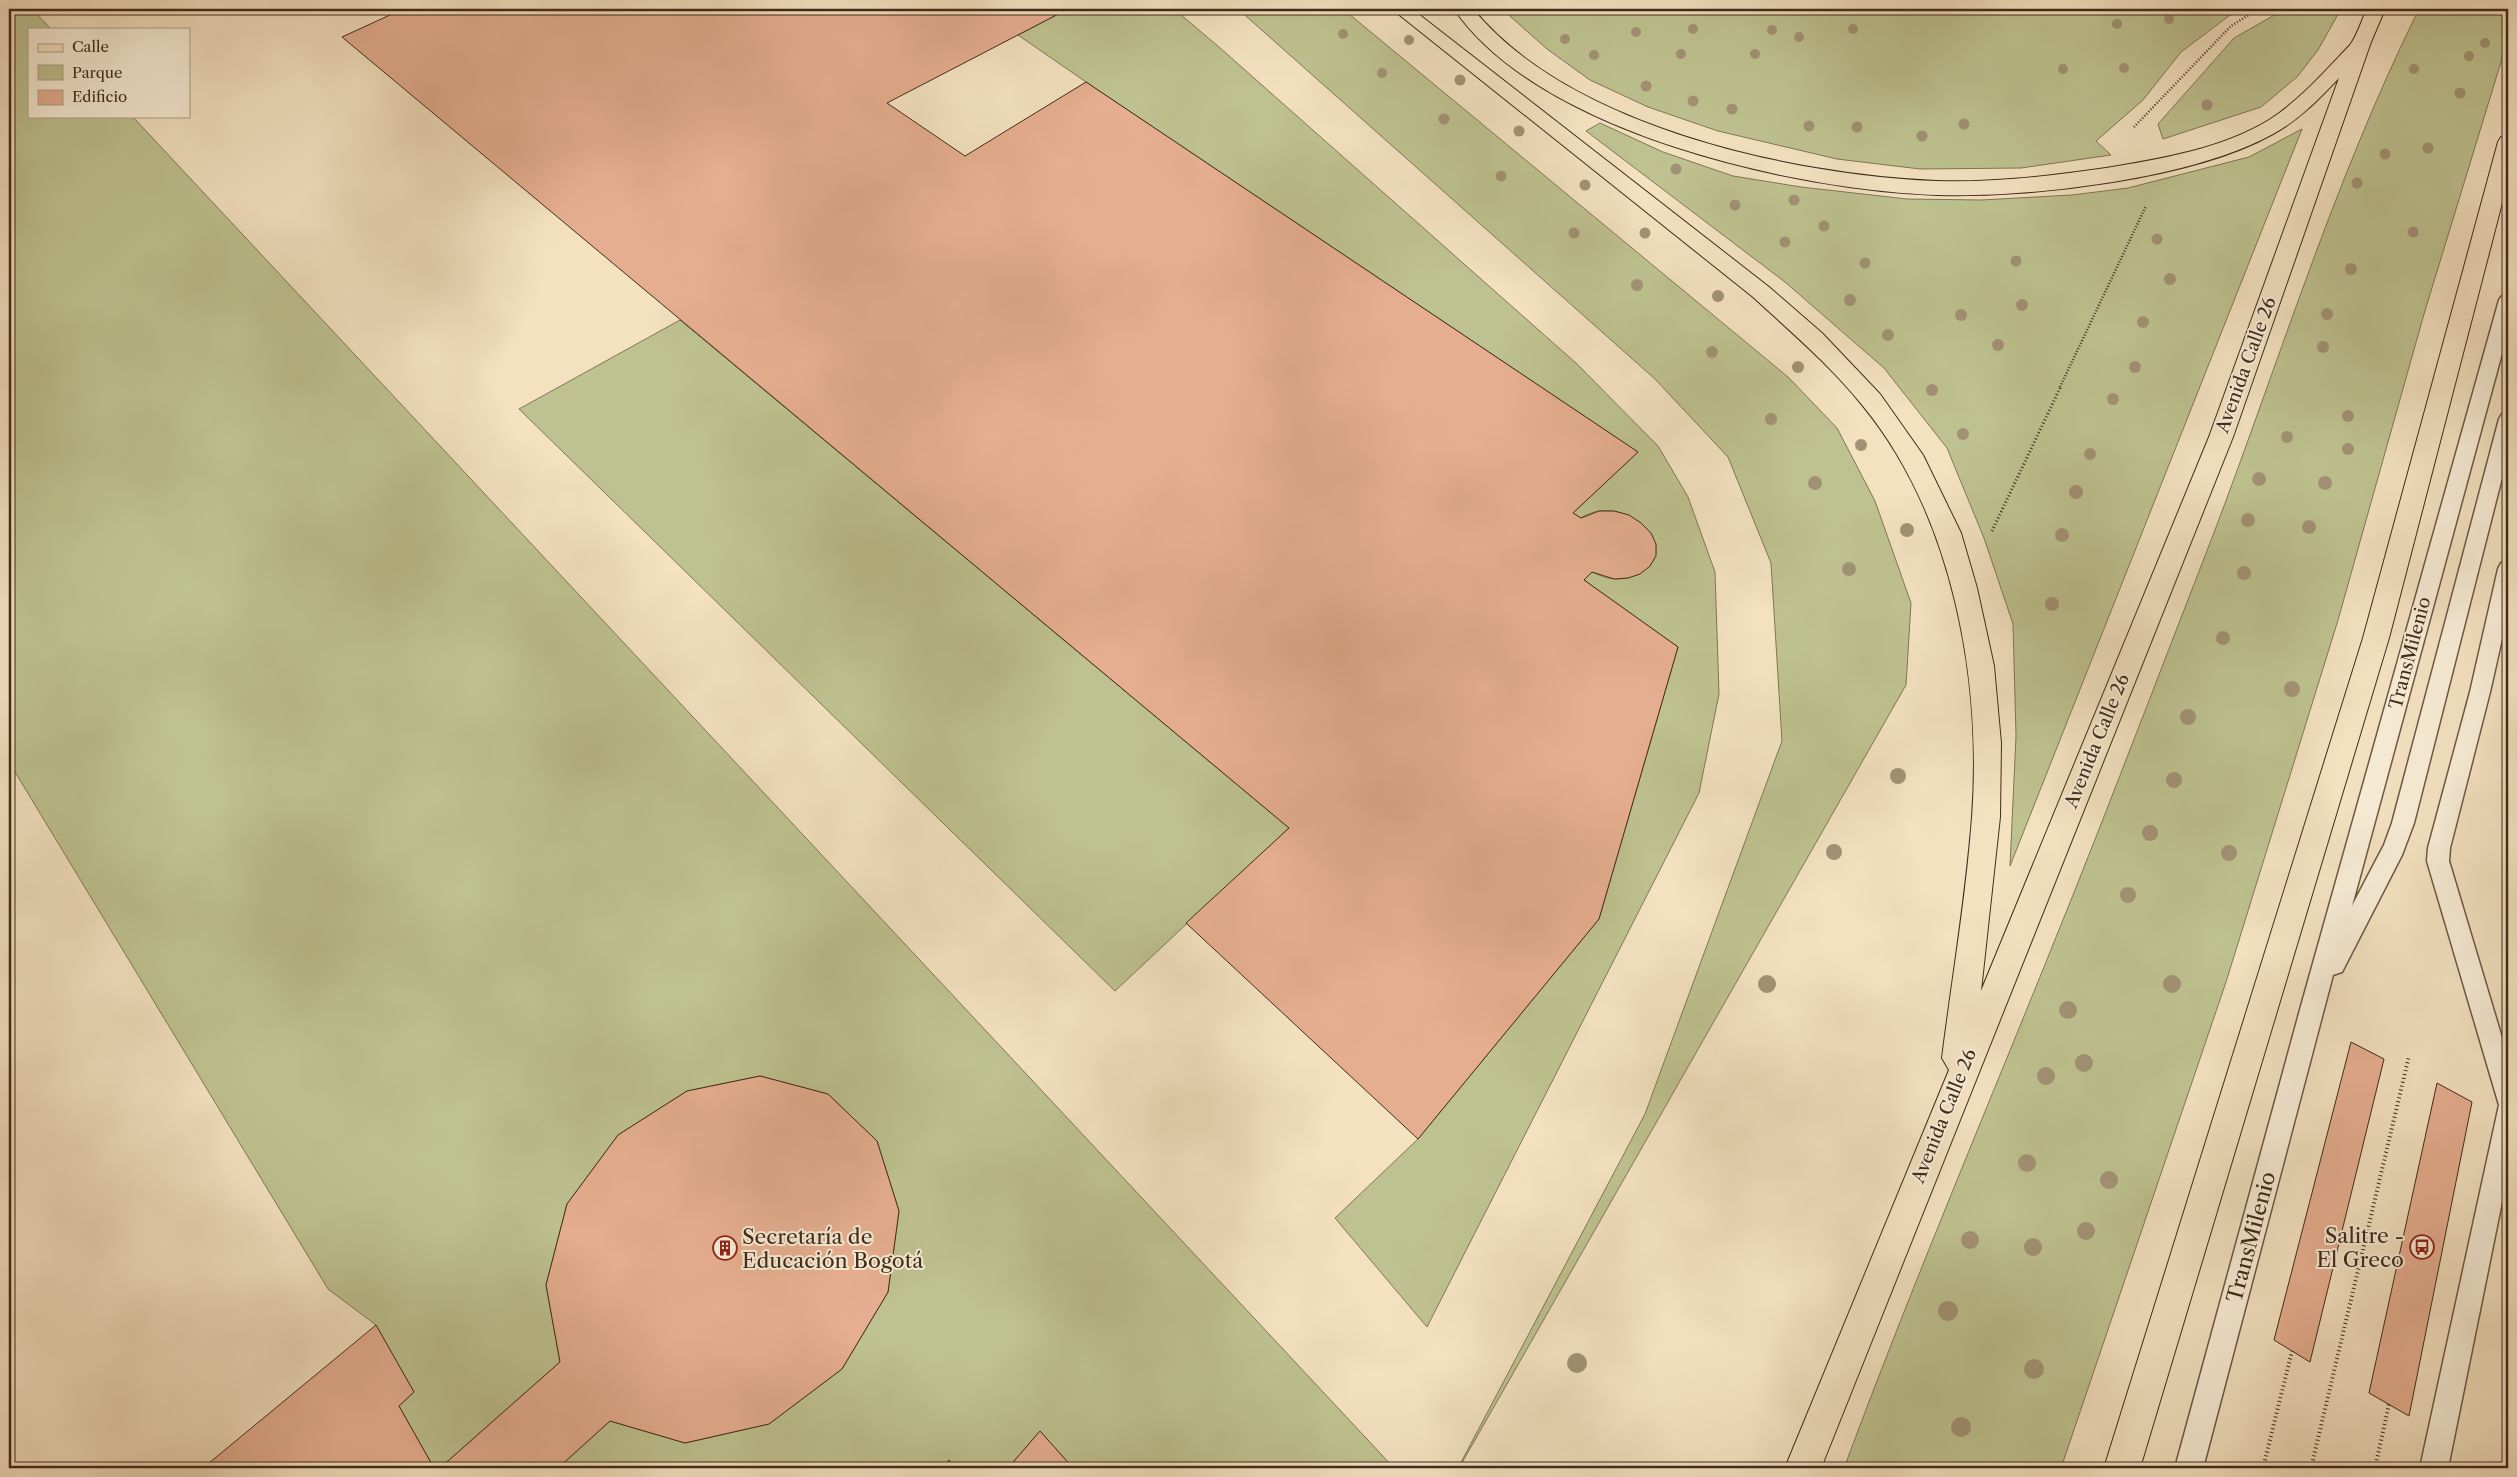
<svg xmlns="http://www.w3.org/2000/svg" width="2517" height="1477" viewBox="0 0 2517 1477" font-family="'Libre Caslon Text',serif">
  <rect width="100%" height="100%" fill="#f3e1c0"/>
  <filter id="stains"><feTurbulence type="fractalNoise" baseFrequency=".004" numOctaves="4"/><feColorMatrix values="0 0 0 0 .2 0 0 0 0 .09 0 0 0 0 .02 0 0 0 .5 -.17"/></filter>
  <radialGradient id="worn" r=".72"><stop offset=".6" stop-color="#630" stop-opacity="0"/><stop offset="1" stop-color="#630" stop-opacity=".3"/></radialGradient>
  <path fill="#bec290" stroke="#807656" d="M9,9H32L51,29H29V116H132L1394,1468H1073L1040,1431L1008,1468H956L949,1460L941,1468H558L610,1421L685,1443L769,1424L842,1369L888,1292L899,1211L877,1141L828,1094L760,1076L687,1091L618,1135L567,1204L546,1285L560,1362L440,1468H434L399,1406L414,1392L376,1325L328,1289L9,762Z
    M1068,9H1174L1219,47L1577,364L1658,446L1688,497L1715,572L1719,694L1699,793L1427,1327L1335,1218L1418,1139L1599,919L1678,647L1584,580L1592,572C1604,578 1619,582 1633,576C1691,554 1626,489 1581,518L1573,513L1638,452L1086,82L1018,35Z
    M1238,9H1343L1788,377L1837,428L1875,501L1911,603L1906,685L1459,1468H1458L1645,1114L1782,741L1771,563L1728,457L1655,379Z
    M1502,9H2238L2181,52L2143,100L2096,141L2111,155L2021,168L1920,169L1837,159L1718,131L1648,107L1590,80L1547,49Z
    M2285,9H2341L2318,50L2297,77L2261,107L2163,139L2158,124L2234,38Z
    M2419,9H2508V39L2424,314L2338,620L2226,982L2061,1468H1844C1916,1274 1998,1083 2075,890C2117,785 2157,679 2198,574C2272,386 2329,190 2419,9Z
    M1600,123L1663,152L1733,176L1801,187L1907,199L1981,200L2072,195L2128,188L2249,157L2302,129L2010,866L2016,736L2013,624L1984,538L1947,448L1884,368L1785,282L1586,131Z
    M680,320L1289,828L1115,991L519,409Z"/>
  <path fill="#e5ae90" stroke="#412b1b" d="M403,9H1068L887,103L965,156L1086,82L1638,452L1573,513L1581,518L1599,511H1614L1629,515L1641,523L1651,533L1656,544V556L1650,566L1640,574L1628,578L1614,579L1592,572L1584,580L1678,647L1599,919L1418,1139L1186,923L1289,828L342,37Z
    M2351,1042L2384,1059L2310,1362L2274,1340Z
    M760,1076L828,1094L877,1141L899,1211L888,1292L842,1369L769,1424L685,1443L610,1421L558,1468H440L560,1362L546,1285L567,1204L618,1135L687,1091Z
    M2437,1083L2472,1102L2409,1416L2369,1393Z
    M376,1325L414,1392L399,1406L434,1468H203Z
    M1040,1431L1073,1468H1008Z
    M949,1460L956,1468H941Z"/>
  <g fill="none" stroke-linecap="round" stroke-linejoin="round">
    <g stroke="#6e5844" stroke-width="3">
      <path id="lane" d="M2508,294V331L2352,906L2384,845L2392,823L2499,419L2502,414L2508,412V454L2414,823L2402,855L2342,972L2333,975L2203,1468H2175L2301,1006L2499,300L2502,296Z
        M2508,561V612L2490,692L2450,848L2449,861L2508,1058V1172L2448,1468H2420L2499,1105L2427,861L2428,848L2470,692L2498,569L2501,563Z"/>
    </g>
    <g stroke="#412b1b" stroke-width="2">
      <path id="primary" d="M1392,9H1412L1769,287L1822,333L1880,394L1923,455L1961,533L1977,588L1994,666L2001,743L2000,817L1981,991L2209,437L2339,78C2319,99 2299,120 2273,134C2193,179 2029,198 1937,195C1794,190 1539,133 1454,9H1473C1569,126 1790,175 1936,181C1993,183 2050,176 2106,168C2161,159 2221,149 2269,120C2299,101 2326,70 2350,45C2357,36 2362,19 2367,9H2385L2371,42L2233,437L1821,1468H1785L1949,1070L1942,1058C1952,978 1966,898 1972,817C1982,679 1953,516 1863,406C1831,366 1791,332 1753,297Z
        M2508,136V180L2389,638L2140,1468H2104L2363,638L2498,142L2501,137Z"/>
    </g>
    <path stroke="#412b1b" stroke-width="2.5" stroke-dasharray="1 2" stroke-linecap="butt" d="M2134,127L2231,26L2258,9
      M2060,387L2146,206"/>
    <path stroke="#412b1b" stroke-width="3" stroke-dasharray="1 2.5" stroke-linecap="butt" d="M1992,531L2061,386"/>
    <path stroke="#412b1b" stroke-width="4" stroke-dasharray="1 3" stroke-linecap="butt" d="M2263,1468L2292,1351
      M2311,1468L2409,1056
      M2375,1468L2389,1404"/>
    <use href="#lane" fill="#f7ecd6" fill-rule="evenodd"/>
    <use href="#primary" fill="#f3e1c0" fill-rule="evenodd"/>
  </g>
  <g fill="#a29275">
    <circle cx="2169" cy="19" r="5"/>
    <circle cx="2117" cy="24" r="5"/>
    <circle cx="1693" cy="29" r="5"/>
    <circle cx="1853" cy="29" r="5"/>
    <circle cx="1772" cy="30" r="5"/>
    <circle cx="1636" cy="32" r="5"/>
    <circle cx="1343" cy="34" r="5"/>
    <circle cx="1799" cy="37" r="5"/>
    <circle cx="1565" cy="39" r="5"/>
    <circle cx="1409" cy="40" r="5"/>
    <circle cx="2485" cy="43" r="5"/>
    <circle cx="1681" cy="54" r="5"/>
    <circle cx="1755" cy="54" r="5"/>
    <circle cx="1594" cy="55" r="5"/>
    <circle cx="2469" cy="56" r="5"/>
    <circle cx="2124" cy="68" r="5"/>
    <circle cx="2063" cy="69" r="5"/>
    <circle cx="2414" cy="69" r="5"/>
    <circle cx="1382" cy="73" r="5"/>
    <circle cx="1460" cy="80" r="5.5"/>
    <circle cx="1646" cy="86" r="5.5"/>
    <circle cx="2460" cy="93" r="5.5"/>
    <circle cx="1693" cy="101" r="5.5"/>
    <circle cx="2207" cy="105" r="5.5"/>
    <circle cx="1732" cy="109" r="5.5"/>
    <circle cx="1444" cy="119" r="5.5"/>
    <circle cx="1964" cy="124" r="5.5"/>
    <circle cx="1809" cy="126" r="5.5"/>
    <circle cx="1857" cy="127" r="5.5"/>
    <circle cx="1519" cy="131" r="5.5"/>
    <circle cx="1922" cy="136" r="5.5"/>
    <circle cx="2428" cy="148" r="5.5"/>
    <circle cx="2385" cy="154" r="5.5"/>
    <circle cx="1676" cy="169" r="5.5"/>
    <circle cx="1501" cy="176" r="5.5"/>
    <circle cx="2357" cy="183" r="5.5"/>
    <circle cx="1585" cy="185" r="5.5"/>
    <circle cx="1794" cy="200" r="5.5"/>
    <circle cx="1735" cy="205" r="5.5"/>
    <circle cx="1824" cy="226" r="5.5"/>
    <circle cx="2413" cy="232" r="5.5"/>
    <circle cx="1574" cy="233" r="5.5"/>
    <circle cx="1645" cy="233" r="5.5"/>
    <circle cx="2157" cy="239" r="5.5"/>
    <circle cx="1785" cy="242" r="5.5"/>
    <circle cx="2016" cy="261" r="5.5"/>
    <circle cx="1865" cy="263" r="5.5"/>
    <circle cx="2351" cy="269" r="6"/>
    <circle cx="2170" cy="279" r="6"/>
    <circle cx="1637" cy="285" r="6"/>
    <circle cx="1718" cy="296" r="6"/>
    <circle cx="1850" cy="300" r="6"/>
    <circle cx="2022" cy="305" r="6"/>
    <circle cx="2327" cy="314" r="6"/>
    <circle cx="1961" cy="315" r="6"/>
    <circle cx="2143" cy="322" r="6"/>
    <circle cx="1888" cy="335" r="6"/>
    <circle cx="1998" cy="345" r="6"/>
    <circle cx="2323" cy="347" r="6"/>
    <circle cx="1712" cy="352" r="6"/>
    <circle cx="1798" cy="367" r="6"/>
    <circle cx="2135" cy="367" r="6"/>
    <circle cx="1932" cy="390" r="6"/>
    <circle cx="2113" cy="399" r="6"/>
    <circle cx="2348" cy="416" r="6"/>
    <circle cx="1771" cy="419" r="6"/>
    <circle cx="1963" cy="434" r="6"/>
    <circle cx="2287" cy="437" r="6"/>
    <circle cx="1861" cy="445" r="6"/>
    <circle cx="2348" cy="449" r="6"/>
    <circle cx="2090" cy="454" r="6"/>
    <circle cx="2259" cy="479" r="7"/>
    <circle cx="1815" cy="483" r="7"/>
    <circle cx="2325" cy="483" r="7"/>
    <circle cx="2076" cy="492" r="7"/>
    <circle cx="2248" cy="520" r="7"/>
    <circle cx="2309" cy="527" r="7"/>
    <circle cx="1907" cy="530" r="7"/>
    <circle cx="2062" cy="535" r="7"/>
    <circle cx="1849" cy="569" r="7"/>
    <circle cx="2244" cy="573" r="7"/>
    <circle cx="2052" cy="604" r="7"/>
    <circle cx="2223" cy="638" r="7"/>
    <circle cx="2292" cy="689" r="8"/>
    <circle cx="2188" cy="717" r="8"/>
    <circle cx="1898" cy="776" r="8"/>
    <circle cx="2174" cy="780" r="8"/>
    <circle cx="2150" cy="833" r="8"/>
    <circle cx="1834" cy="852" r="8"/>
    <circle cx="2229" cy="853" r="8"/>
    <circle cx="2128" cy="895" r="8"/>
    <circle cx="1767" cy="984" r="9"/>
    <circle cx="2172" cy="984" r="9"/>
    <circle cx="2068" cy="1010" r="9"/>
    <circle cx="2084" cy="1063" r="9"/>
    <circle cx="2046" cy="1076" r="9"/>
    <circle cx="2027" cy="1163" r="9"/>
    <circle cx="2109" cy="1180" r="9"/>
    <circle cx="2086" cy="1231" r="9"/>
    <circle cx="1970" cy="1240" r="9"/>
    <circle cx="2033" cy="1247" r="9"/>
    <circle cx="1948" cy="1311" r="10"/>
    <circle cx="1577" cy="1363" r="10"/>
    <circle cx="2034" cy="1369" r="10"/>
    <circle cx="1961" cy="1427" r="10"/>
  </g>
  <defs>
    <g id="bus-ring" transform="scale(1.25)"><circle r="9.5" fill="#f7ecd6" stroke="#8f2418" stroke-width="1.5"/><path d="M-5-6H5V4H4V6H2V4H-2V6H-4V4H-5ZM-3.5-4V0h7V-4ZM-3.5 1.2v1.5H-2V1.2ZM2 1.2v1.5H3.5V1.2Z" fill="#8f2418"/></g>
    <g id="building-ring" transform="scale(1.25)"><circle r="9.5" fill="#f7ecd6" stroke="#8f2418" stroke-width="1.5"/><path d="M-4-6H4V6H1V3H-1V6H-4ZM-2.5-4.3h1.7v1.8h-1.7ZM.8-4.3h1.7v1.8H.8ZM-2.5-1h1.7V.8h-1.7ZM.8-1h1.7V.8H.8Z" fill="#8f2418"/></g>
  </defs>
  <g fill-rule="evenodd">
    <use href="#bus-ring" x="2422" y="1247"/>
    <use href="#building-ring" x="725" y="1248"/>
  </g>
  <g text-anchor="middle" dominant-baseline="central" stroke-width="4" stroke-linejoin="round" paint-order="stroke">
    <g font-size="18" fill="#412b1b" stroke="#f7ecd6">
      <text transform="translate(2246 365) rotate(-70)">Avenida Calle 26</text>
      <text transform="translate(2410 653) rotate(-75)">TransMilenio</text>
      <text transform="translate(2097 741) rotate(-68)">Avenida Calle 26</text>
      <text transform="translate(1944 1116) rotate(-68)">Avenida Calle 26</text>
    </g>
    <g font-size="21" fill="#412b1b" stroke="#f7ecd6" text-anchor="end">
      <text x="2404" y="1235">Salitre -<tspan x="2404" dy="24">El Greco</tspan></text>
      <text x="742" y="1236" text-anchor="start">Secretaría de<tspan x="742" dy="24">Educación Bogotá</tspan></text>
    </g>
    <g font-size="21" fill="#412b1b" stroke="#f7ecd6">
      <text transform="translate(2251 1237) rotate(-75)">TransMilenio</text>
    </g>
  </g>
  <rect width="2517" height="1477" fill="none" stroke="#f3e1c0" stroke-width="30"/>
  <rect x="10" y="10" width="2497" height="1457" fill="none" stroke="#412b1b" stroke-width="2.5"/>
  <rect x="15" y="15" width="2487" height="1447" fill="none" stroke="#412b1b"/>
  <rect x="28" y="28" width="162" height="90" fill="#f7ecd6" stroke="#ae9f8b"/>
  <rect x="38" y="44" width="25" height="8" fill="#f3e1c0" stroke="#ae9f8b"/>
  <text x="72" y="52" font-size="15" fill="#412b1b">Calle</text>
  <rect x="38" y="65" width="25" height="15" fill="#bec290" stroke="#ae9f8b"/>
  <text x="72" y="78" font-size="15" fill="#412b1b">Parque</text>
  <rect x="38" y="90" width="25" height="15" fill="#e5ae90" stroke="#ae9f8b"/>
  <text x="72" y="102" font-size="15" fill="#412b1b">Edificio</text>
  <rect width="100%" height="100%" filter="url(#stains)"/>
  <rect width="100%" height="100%" fill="url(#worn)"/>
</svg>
